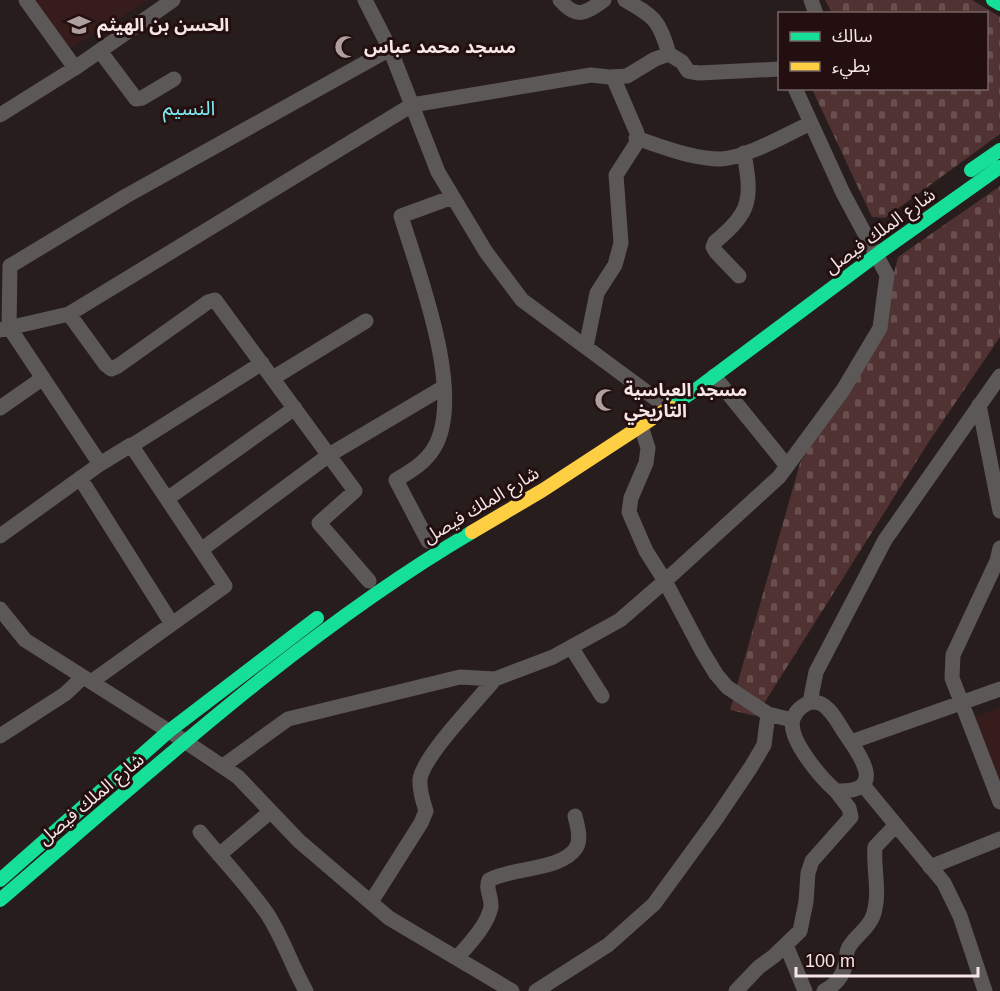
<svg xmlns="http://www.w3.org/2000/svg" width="1000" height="991" viewBox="0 0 1000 991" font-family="Arial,'Noto Sans Arabic',sans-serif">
  <defs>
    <pattern id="cemetery-stones" width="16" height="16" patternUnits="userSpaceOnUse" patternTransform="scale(1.5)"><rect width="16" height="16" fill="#4f3231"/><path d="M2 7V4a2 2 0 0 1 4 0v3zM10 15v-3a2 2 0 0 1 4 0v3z" fill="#69504f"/></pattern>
  </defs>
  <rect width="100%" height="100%" fill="#281d1d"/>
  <path fill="#361c1b" d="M33,0H149L68,50Z
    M1000,707V781L975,717Z"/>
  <path fill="url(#cemetery-stones)" d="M825,0H972L1000,17V134L885,218L872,217L812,89L986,88V14L832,13Z
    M1000,186V337L930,440L756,716L730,710L800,463L880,328L898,257Z"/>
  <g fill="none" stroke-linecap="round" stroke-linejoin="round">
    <path stroke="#5d5858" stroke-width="15" d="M26,0L75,68
      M365,0L390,49L438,172L486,252L522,300L656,399
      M560,0C576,19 585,14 604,0
      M625,0C655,17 659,20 669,54
      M811,0L816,14
      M100,51L136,99L142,98L174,79
      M0,115L75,68L173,0
      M636,138C663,147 692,159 721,159C746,158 787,134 811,123
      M739,276L716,252L713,247L715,242C752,211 752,199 744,153
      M69,314L106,365L111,369L118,366L208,302L215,300L355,491L319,523L369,581
      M0,330L69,314L412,105L591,75L609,77L627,76L655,59L669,54L682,62L688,71L699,73L780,69
      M586,347L597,293L615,265L621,243L616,175L636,144L637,133L613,77
      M714,376L787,466
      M273,378L366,321
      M979,405L1000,511
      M0,408L43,378
      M641,426L648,448L646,463L631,498L629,512L646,551L665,581L702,651L716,674L727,687L768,714L792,720
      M131,446L262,363
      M80,478L172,624
      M167,499L295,408
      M0,536L100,464L9,327L10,266L126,196L390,49
      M428,541L396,480C411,471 425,463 434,448C466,395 418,272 401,216L453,197
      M1000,548L997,561L953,655L952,678L1000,802
      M201,550L329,455L444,387
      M0,609L25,640L186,742L238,777L299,841L389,918L512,991
      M571,647L602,696
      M91,682L225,586L131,445L100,464
      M810,702L816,672L885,540L1000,376
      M810,702C813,702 816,702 819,703C831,707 839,725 846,735C863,759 886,793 836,791C822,779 787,739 793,719C796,710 802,706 810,702Z
      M0,736L65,694L83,677
      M851,742L1000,689
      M223,766L288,719L460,677L495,679L553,657L620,620L665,581L779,477L843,390L880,328L887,275L843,193L795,88
      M863,785L944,883L960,916L985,991
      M200,832C222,859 246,884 266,912C283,937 291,965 306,991
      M219,855L270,812
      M930,867L1000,839
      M371,902L421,823L426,811C423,802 419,790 420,779C424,755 478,700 495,679
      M786,945L805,991
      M457,958C469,944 487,926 491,907C492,897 485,889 489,880C512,867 561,871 576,848C582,839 577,825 575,816
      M536,991L608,945L654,904L716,819L751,767L764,745L768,714
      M736,991L759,967L774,956L800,931L806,902L808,873L812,861L851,817L849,808L836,791
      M824,991C836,985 843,976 846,963C847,959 846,953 848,949C853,937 868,930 873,916C881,893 873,870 875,847L896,825"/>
    <path stroke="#16e098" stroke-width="14" d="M993,0L1000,4
      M971,170L1000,150
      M670,407L694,391L883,250L1000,167
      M0,880L169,731L317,618
      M0,900C150,772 302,632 472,532"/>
    <path stroke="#ffcf43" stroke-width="14" d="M472,532L543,490L670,407"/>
  </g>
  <defs>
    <g id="school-bare" transform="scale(1.8)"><path d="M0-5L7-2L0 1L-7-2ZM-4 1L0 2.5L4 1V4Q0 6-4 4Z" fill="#aea09f" stroke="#230f0f" stroke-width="2.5" paint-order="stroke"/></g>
    <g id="mosque-bare" transform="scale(1.8)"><path d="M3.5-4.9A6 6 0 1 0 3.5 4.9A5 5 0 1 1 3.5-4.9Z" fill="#aea09f" stroke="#230f0f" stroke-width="2.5" paint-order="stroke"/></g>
  </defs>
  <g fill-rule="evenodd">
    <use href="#school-bare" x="79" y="25"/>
    <use href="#mosque-bare" x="346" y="47"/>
    <use href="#mosque-bare" x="606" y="400"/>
  </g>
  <g text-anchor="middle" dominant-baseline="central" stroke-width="6" stroke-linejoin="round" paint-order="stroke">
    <g font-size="18" font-weight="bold" fill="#f6e6e5" stroke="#230f0f" text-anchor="start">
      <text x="97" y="25">الحسن بن الهيثم</text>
      <text x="364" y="47">مسجد محمد عباس</text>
      <text x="624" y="390">مسجد العباسية<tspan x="624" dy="21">التاريخي</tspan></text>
    </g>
    <g font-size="18" fill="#f6e6e5" stroke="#230f0f">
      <text transform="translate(880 231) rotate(-36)">شارع الملك فيصل</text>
      <text transform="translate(481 505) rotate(-31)">شارع الملك فيصل</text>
      <text transform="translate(91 799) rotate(-40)">شارع الملك فيصل</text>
    </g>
    <g font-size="20" fill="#80ecf4" stroke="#230f0f">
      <text x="189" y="108">النسيم</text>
    </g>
  </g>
  <rect x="778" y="12" width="210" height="78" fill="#230f0f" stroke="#776565" stroke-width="1.5"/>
  <rect x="790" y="32" width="30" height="9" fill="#16e098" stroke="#776565" stroke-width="1.5"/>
  <text x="832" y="42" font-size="18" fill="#f6e6e5">سالك</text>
  <rect x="790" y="62" width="30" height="9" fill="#ffcf43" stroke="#776565" stroke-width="1.5"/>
  <text x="832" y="72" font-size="18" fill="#f6e6e5">بطيء</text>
  <path d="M796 967v9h182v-9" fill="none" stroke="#f6e6e5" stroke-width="3"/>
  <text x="805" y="967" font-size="18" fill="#f6e6e5" stroke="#230f0f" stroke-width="4.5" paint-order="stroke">100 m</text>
</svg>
